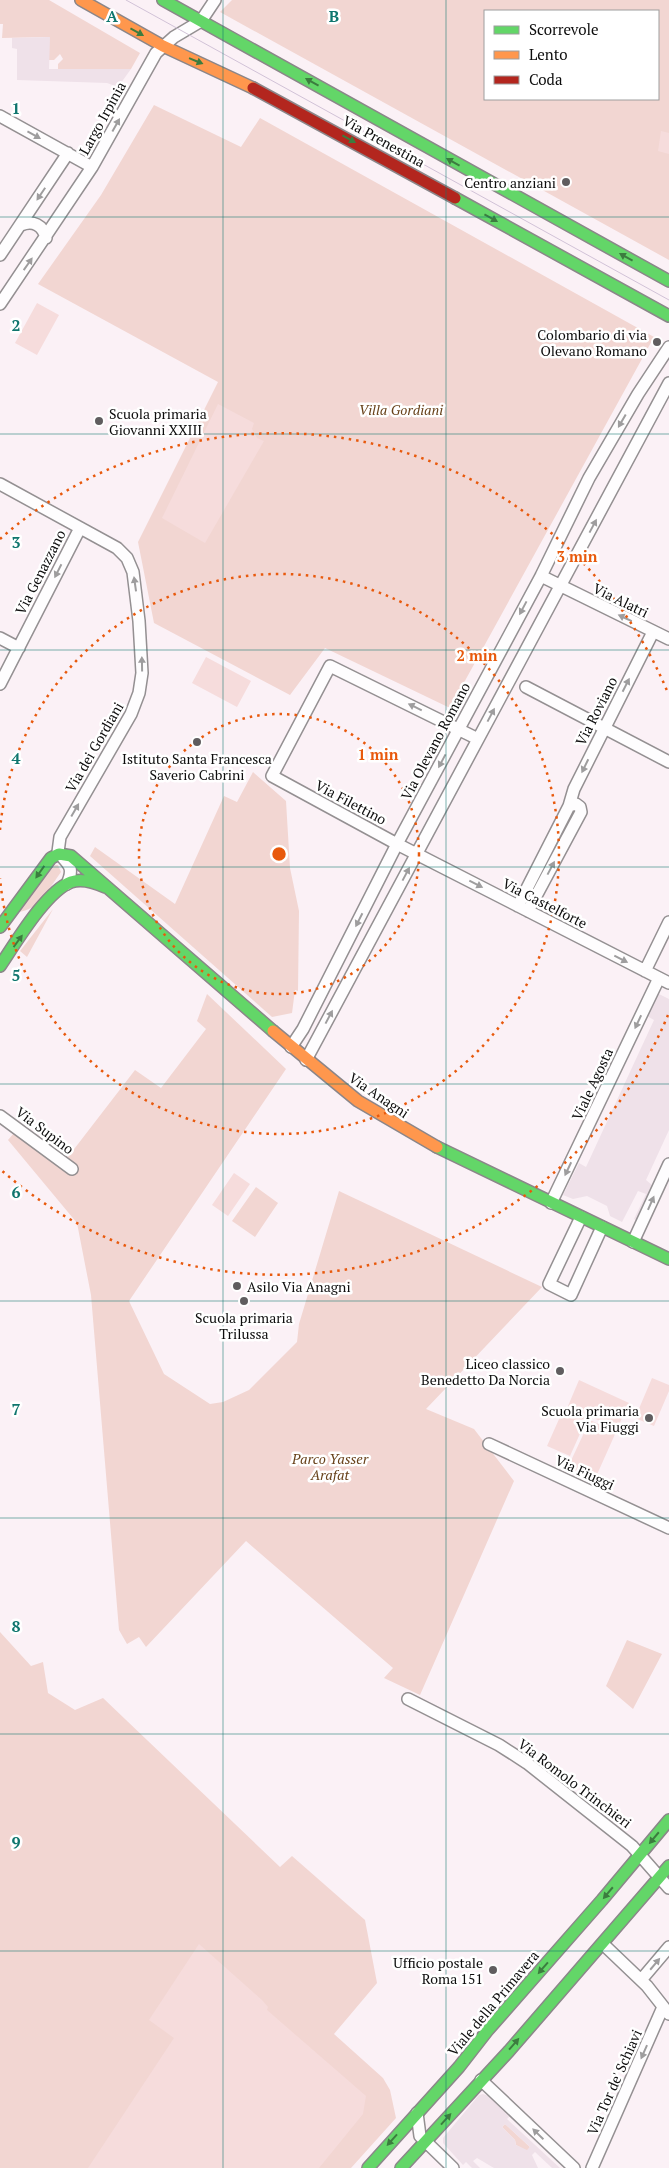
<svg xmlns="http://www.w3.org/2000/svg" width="669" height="2168" viewBox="0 0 669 2168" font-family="'PT Serif',serif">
  <rect width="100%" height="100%" fill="#fbf1f6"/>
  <path fill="#f2d6d2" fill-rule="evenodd" d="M0,0H49L140,53L131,69H58V64L63,59L60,54L54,60H49V37L2,38L3,24H0Z
    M232,0H669V260L220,12ZM485,11H658V99H485Z
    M154,105L241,147L260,118L654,337L450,708L325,648L290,695L154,623L138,542L218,382L38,284L101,195Z
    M253,772L286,801L290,868L299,911L298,991L295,990L292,1013L272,1017L90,856L95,847L175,904L224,796L237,802Z
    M55,865H58L61,872C50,887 38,911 18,912Z
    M53,909L27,957L20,951Z
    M207,994L286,1069L129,1301L164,1374L210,1404L223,1402L249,1390L297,1342L299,1324L339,1191L542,1287L426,1409L474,1429L514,1481L420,1695L384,1678L393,1668L246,1541L146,1647L139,1637L127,1644L119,1630L91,1295L77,1223L8,1140L20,1126L68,1157L135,1070L161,1088L206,1029L197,1021Z
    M256,1187L278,1203L255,1237L232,1221Z
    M0,1632L31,1666L43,1662L48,1693L75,1710L103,1698L280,1867L292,1856L365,1920L377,1983L334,2034L383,2078L390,2090L396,2118L351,2168H0Z
    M627,1640L662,1654L633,1709L606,1686Z
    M505,2124L530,2147L527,2151L516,2145L515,2140L502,2127Z"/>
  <path fill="#f6dcdc" d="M661,131L669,133V154L658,151Z
    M37,303L59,315L37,355L15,343Z
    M218,404L254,423L252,429L257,438L264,441L205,543L162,518Z
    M206,657L251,681L237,707L192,683Z
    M234,1173L250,1184L228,1216L212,1205Z
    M652,1378L669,1385V1391L654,1426L635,1418Z
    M579,1380L629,1403L617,1429L568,1406Z
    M564,1408L587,1418L570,1456L547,1446Z
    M590,1420L616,1432L595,1479L568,1467Z
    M199,1944L262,2000L268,2007L267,2010L366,2096L363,2114L319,2168H88L174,2038L149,2020Z"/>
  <path fill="#efe1e9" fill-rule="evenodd" d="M50,37L49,69H131L118,87L107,83L17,80V49L12,48V38Z
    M657,993L669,999V1130L646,1180L652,1185L636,1220L634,1219L646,1194L638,1191L622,1222L610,1216L607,1206L587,1196L573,1199L563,1195L579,1163L586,1167L654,1020L647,1016Z
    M483,2094L489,2096L510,2116L507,2119L560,2168H552L535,2152L532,2155L538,2168H494L477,2158L473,2161L480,2168H472L466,2162L463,2165L443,2143V2138L479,2095ZM505,2124L530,2147L527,2150L516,2145L515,2140L502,2127Z"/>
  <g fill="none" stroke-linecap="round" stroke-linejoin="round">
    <g stroke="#949092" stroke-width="14">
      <path id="street" d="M0,116L92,167
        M21,225C33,220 43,225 46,238
        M0,255L68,153
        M0,304L92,167L156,53L174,37L201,21L215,0
        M0,484L117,548L127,558L133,572L139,621L142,673L139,693L131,714L60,837L58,852C68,865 75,866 67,884
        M541,576L669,639
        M0,638L19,648
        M0,684L80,528
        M526,687L669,762
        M478,739L330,666L272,776L397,844L669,983
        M569,806L574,789L653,632
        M518,906L569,806L576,804L580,807L581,812L528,911
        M645,971L669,922
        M291,1047L303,1029L397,844L541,576L589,478L638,394L669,347
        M306,1060L669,383
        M0,1116L72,1169
        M551,1203L659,978
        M581,1217L549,1284L571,1295L602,1227
        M633,1242L669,1164
        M489,1444L669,1528
        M408,1699L499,1745L527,1763L632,1846L669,1888
        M603,1944L647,1986L669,2014
        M641,1980L669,1947
        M481,2080L574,2168
        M417,2113L420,2136L453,2168
        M592,2168L663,2007"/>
    </g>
    <g stroke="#8b8689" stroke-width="14">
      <path id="fast" d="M163,0L669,281
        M455,198L669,316
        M0,927L51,858L59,854L71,856L273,1031
        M0,966C15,944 46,891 71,882C82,878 94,882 105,887
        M437,1147L669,1259
        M368,2168L459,2067L487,2031L602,1900L669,1820
        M401,2168L509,2051L669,1866"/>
    </g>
    <g stroke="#8b8689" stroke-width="14">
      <path id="slow" d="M81,0L163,46L253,88
        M273,1031L358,1101L437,1147"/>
    </g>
    <g stroke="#8b8689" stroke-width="14">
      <path id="jam" d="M253,88L455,198"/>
    </g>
    <use href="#street" stroke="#fefdfe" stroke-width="11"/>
    <use href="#fast" stroke="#63d668" stroke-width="11"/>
    <use href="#slow" stroke="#ff974d" stroke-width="11"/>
    <use href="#jam" stroke="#b3261e" stroke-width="11"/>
    <path stroke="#d1c2d7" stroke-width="1" d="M126,0L669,300"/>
  </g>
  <defs><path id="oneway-solid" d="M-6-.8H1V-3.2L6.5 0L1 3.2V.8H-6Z" transform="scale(1.25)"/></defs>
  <g fill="#3c7c3f">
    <use href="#oneway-solid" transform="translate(137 32) rotate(29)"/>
    <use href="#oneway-solid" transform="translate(196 61) rotate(22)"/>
    <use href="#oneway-solid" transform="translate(312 82) rotate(-151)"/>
    <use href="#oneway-solid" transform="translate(349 139) rotate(29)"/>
    <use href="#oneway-solid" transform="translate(453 162) rotate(-151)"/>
    <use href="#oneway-solid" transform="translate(491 218) rotate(29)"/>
    <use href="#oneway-solid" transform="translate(626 257) rotate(-151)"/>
    <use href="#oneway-solid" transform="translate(40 872) rotate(125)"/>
    <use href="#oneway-solid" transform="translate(18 941) rotate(-54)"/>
    <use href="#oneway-solid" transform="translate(654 1838) rotate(130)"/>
    <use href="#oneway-solid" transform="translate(608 1893) rotate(130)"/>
    <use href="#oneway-solid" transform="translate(543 1968) rotate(131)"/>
    <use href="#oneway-solid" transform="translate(514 2044) rotate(-49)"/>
    <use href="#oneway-solid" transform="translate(446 2119) rotate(-48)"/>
    <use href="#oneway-solid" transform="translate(392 2140) rotate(132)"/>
  </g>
  <g fill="#9e9d9e">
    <use href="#oneway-solid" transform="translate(116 125) rotate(-61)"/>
    <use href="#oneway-solid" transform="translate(34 135) rotate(29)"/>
    <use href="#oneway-solid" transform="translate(41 194) rotate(124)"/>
    <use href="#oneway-solid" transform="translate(28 264) rotate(-55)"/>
    <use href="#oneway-solid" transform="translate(622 421) rotate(120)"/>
    <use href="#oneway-solid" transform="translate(593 526) rotate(-62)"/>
    <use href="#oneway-solid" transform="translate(58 571) rotate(117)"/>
    <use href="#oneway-solid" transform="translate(135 584) rotate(-98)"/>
    <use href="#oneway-solid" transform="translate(523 608) rotate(118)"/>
    <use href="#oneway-solid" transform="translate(625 618) rotate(-155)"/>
    <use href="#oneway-solid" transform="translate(142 664) rotate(-91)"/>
    <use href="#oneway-solid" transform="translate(626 685) rotate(-63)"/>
    <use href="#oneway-solid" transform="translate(415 707) rotate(-154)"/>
    <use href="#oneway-solid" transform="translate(491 715) rotate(-62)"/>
    <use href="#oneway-solid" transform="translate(442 761) rotate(118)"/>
    <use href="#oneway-solid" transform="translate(585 766) rotate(116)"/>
    <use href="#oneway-solid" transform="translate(75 810) rotate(-60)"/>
    <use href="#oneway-solid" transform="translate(551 868) rotate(-62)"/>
    <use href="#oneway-solid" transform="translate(406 874) rotate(-62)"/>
    <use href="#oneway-solid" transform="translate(476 884) rotate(27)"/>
    <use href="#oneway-solid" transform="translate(359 920) rotate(117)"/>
    <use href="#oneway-solid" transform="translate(621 959) rotate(27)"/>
    <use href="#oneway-solid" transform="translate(329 1017) rotate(-62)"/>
    <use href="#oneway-solid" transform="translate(638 1022) rotate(115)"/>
    <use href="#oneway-solid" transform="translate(568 1169) rotate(115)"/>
    <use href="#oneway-solid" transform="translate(651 1203) rotate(-66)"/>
    <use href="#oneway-solid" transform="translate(655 1964) rotate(-50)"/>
    <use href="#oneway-solid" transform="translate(644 2052) rotate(114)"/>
    <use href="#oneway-solid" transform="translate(538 2134) rotate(-136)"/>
  </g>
  <path fill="none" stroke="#0f766e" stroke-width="1" stroke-opacity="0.55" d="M223,0V2168M446,0V2168M0,217H669M0,434H669M0,650H669M0,867H669M0,1084H669M0,1301H669M0,1518H669M0,1734H669M0,1951H669"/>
  <g fill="none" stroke="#e8590c" stroke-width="2.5" stroke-dasharray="2.5 5">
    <circle cx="279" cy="854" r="140"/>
    <path d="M0 830A280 280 0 1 1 0 878"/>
    <path d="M668 1015A421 421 0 0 1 0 1169M0 539A421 421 0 0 1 668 693"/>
  </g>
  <g fill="#605d5f" stroke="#fff" stroke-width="2">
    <circle cx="566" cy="182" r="5"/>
    <circle cx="657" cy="342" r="5"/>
    <circle cx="99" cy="421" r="5"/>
    <circle cx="197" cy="742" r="5"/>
    <circle cx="237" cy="1286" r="5"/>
    <circle cx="244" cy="1301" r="5"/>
    <circle cx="560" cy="1371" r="5"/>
    <circle cx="649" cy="1418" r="5"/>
    <circle cx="493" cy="1970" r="5"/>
  </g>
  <g text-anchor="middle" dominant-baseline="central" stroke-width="5" stroke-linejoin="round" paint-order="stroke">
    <g font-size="14" fill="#0d0d0d" stroke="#fff">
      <text transform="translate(102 118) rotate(-61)">Largo Irpinia</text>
      <text transform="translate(384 141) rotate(29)">Via Prenestina</text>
      <text transform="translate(40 572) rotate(-63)">Via Genazzano</text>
      <text transform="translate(621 600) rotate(26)">Via Alatri</text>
      <text transform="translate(596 711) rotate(-63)">Via Roviano</text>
      <text transform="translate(435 741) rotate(-62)">Via Olevano Romano</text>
      <text transform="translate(94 747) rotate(-60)">Via dei Gordiani</text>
      <text transform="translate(351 802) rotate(28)">Via Filettino</text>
      <text transform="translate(545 903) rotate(27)">Via Castelforte</text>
      <text transform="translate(592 1084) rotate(-65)">Viale Agosta</text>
      <text transform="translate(379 1095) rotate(34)">Via Anagni</text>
      <text transform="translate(45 1130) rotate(37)">Via Supino</text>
      <text transform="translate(585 1472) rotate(25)">Via Fiuggi</text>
      <text transform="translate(575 1783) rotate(37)">Via Romolo Trinchieri</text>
      <text transform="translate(493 2003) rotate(-50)">Viale della Primavera</text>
      <text transform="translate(614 2082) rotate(-66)">Via Tor de' Schiavi</text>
    </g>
    <g font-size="14" fill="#0d0d0d" stroke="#fff" text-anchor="end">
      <text x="556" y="182">Centro anziani</text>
      <text x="647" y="334">Colombario di via<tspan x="647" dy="16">Olevano Romano</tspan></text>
      <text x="109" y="413" text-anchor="start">Scuola primaria<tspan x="109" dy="16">Giovanni XXIII</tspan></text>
      <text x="197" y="758" text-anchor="middle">Istituto Santa Francesca<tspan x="197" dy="16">Saverio Cabrini</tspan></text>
      <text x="247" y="1286" text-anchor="start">Asilo Via Anagni</text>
      <text x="244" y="1317" text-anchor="middle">Scuola primaria<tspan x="244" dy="16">Trilussa</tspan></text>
      <text x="550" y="1363">Liceo classico<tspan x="550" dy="16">Benedetto Da Norcia</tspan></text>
      <text x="639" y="1410">Scuola primaria<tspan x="639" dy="16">Via Fiuggi</tspan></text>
      <text x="483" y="1962">Ufficio postale<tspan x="483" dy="16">Roma 151</tspan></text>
    </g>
    <g font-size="14" font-style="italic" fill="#68421a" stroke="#fff">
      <text x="401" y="409">Villa Gordiani</text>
      <text x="330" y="1458">Parco Yasser<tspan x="330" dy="16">Arafat</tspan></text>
    </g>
  </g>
  <g font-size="16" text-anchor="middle" font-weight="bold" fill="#0f766e" stroke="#fff" stroke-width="5" stroke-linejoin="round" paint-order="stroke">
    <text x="112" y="22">A</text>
    <text x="334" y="22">B</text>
    <text x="16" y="114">1</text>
    <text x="16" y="331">2</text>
    <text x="16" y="548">3</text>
    <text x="16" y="764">4</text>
    <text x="16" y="981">5</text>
    <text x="16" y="1198">6</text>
    <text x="16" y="1415">7</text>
    <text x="16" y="1632">8</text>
    <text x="16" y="1848">9</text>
  </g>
  <circle cx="279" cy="854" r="8" fill="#e8590c" stroke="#fff" stroke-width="2.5"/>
  <g font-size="15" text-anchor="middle" font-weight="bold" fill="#e8590c" stroke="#fff" stroke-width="5" stroke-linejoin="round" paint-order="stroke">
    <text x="577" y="562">3 min</text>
    <text x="477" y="661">2 min</text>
    <text x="378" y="760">1 min</text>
  </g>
  <rect x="484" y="10" width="175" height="90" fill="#ffffff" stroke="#9e9e9e"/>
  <rect x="494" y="26" width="25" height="8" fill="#63d668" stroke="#9e9e9e"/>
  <text x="529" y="35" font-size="15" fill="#0d0d0d">Scorrevole</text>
  <rect x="494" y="51" width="25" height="8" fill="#ff974d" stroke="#9e9e9e"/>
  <text x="529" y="60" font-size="15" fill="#0d0d0d">Lento</text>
  <rect x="494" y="76" width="25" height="8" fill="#b3261e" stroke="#9e9e9e"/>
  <text x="529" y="85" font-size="15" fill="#0d0d0d">Coda</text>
</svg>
